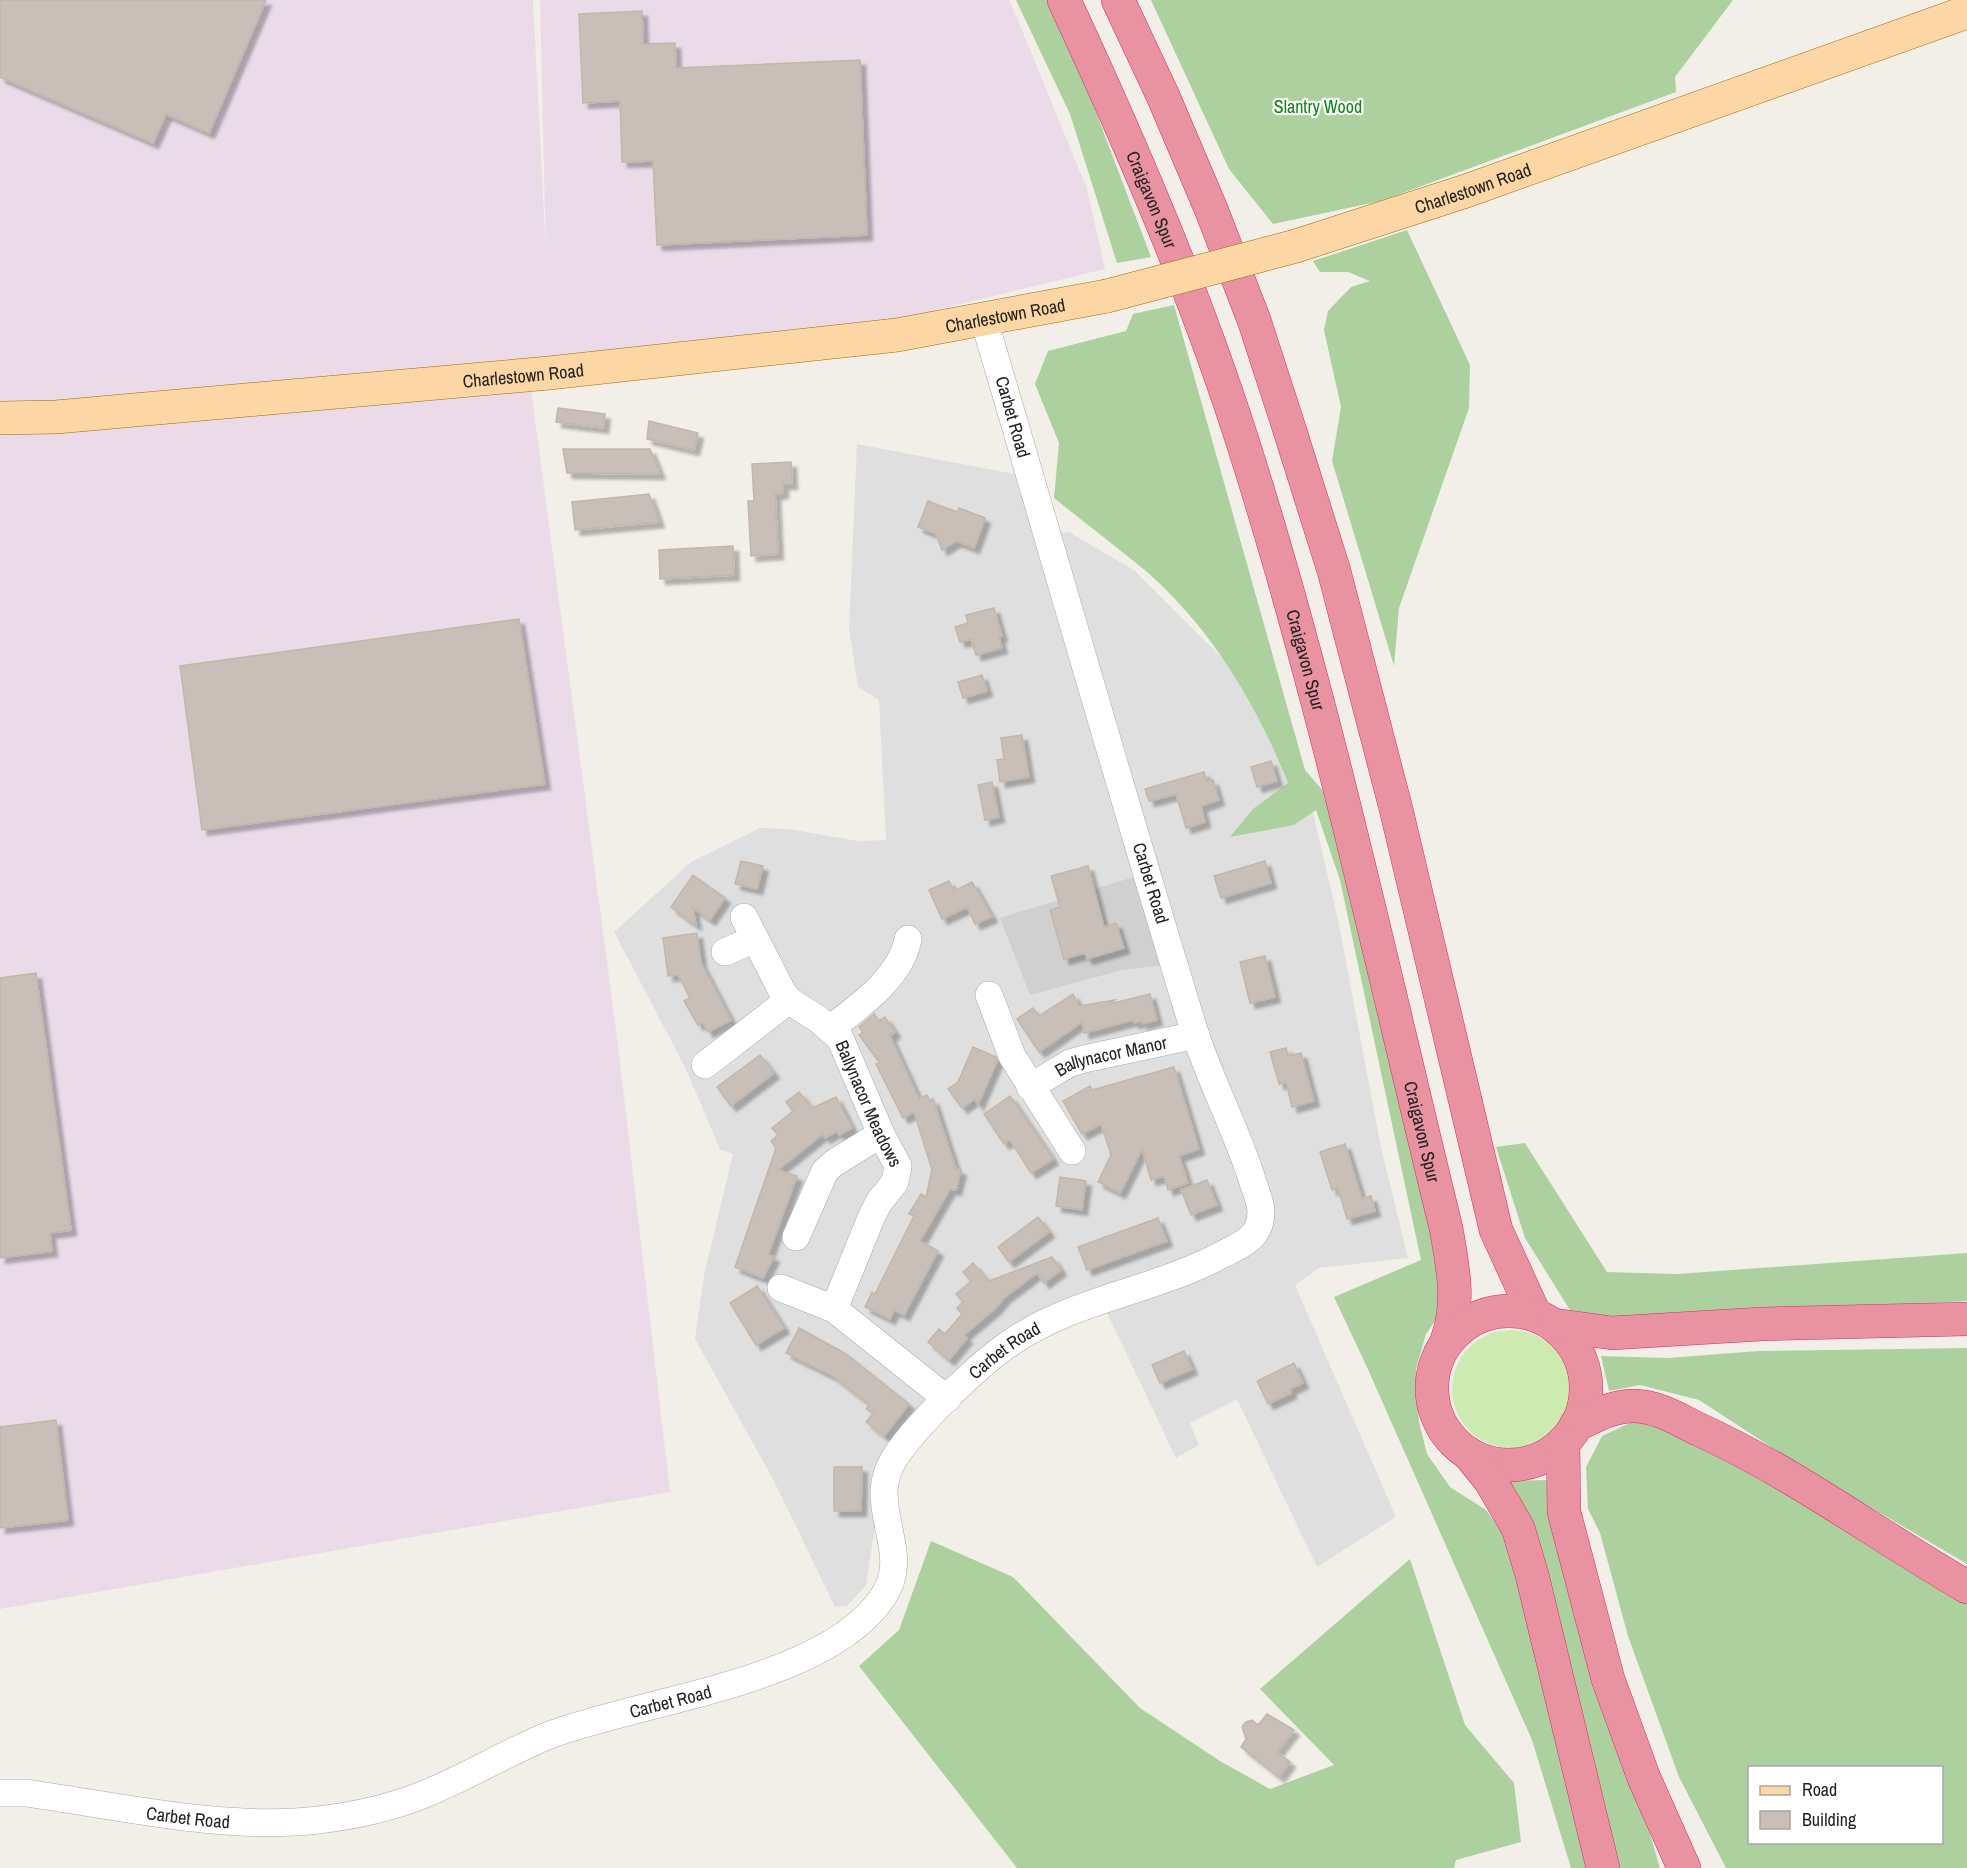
<svg xmlns="http://www.w3.org/2000/svg" width="1967" height="1868" viewBox="0 0 1967 1868" font-family="'Archivo Narrow',sans-serif">
  <defs>
    <filter id="shadow"><feDropShadow dx="5.5" dy="5.5" stdDeviation="1.5" flood-color="#0004"/></filter>
  </defs>
  <rect width="100%" height="100%" fill="#f2efe9"/>
  <path fill="#e0dfdf" d="M857,444L1019,475L1035,536L1069,532L1135,571L1294,730L1338,920L1381,1147L1408,1258L1319,1268L1295,1285L1396,1517L1317,1567L1237,1399L1190,1423L1199,1445L1176,1458L1098,1294L956,1380L877,1513L866,1585L847,1606L835,1607L774,1481L695,1339L704,1275L733,1154L720,1149L685,1067L614,932L691,862L760,828L789,829L858,841L886,840L879,700L858,687L849,628Z"/>
  <path fill="#ebdbe8" d="M0,0H533L546,255L540,0H1009L1017,18L1087,189L1105,269L903,318L531,389L618,1045L670,1492L0,1609Z"/>
  <path fill="#d0d0d0" d="M1137,876L1164,965L1122,970L1030,995L1000,918Z"/>
  <path fill="#cdebb0" d="M1452 1389a59 59 0 1 1 118 0a59 59 0 1 1-118 0Z"/>
  <path fill="#add19e" fill-rule="evenodd" d="M1016,0H1048L1067,36L1151,257L1117,263L1070,114Z
    M1151,0H1733L1675,77L1676,92L1381,201L1273,224L1229,169Z
    M1407,230L1470,365L1469,408L1399,608L1394,666L1332,461L1341,407L1324,330L1328,311L1351,287L1370,281L1348,272H1320L1313,261Z
    M1174,305L1305,770L1332,801L1420,1174L1445,1307L1426,1334L1416,1369L1419,1422L1427,1454L1450,1487L1486,1510L1506,1538L1592,1868H1571L1532,1740L1366,1365L1334,1297L1421,1260L1340,880L1316,810L1294,825L1230,837L1253,809L1288,783C1257,705 1211,628 1147,572C1117,547 1085,523 1054,498L1059,443L1035,384L1048,351L1126,331L1133,314Z
    M1525,1143L1607,1272L1677,1274L1967,1253V1301L1643,1320L1573,1315L1525,1238L1496,1147Z
    M1967,1348V1564L1805,1469L1699,1400L1640,1385L1609,1391L1601,1356L1668,1358L1758,1351Z
    M1632,1422L1669,1426L1699,1441L1967,1603V1868H1726L1679,1777L1628,1636L1600,1533L1588,1509L1586,1467L1602,1436ZM1750,1768H1942V1842H1750Z
    M1546,1480L1660,1868H1617L1500,1481Z
    M931,1541L1013,1577L1140,1708L1220,1761L1270,1789L1334,1765L1260,1689L1410,1559L1465,1725L1514,1783L1521,1842L1456,1860L1454,1868H1017L859,1666L899,1630Z"/>
  <path fill="#c7bfb8" stroke="#c4b6ab" stroke-width="1.5" filter="url(#shadow)" d="M0,0H266L209,133L166,114L153,143L0,77Z
    M642,11L643,44L675,43L676,68L860,60L867,235L657,245L653,161L622,162L620,101L583,103L579,14Z
    M558,408L605,414L603,428L556,422Z
    M649,421L698,433L694,450L647,439Z
    M563,449H650L660,474L567,473Z
    M791,462L792,484H783V493L775,494L778,554L751,556L748,501H754L752,464Z
    M649,494L659,522L575,530L572,502Z
    M928,501L957,512L959,508L985,518L974,548L956,541L942,550L936,534L918,527Z
    M733,546L734,575L660,579L659,550Z
    M994,608L1002,636L999,637L1002,648L976,655L971,639L960,642L955,627L968,623L966,615Z
    M519,619L545,784L202,830L180,666Z
    M982,675L987,691L963,698L958,682Z
    M1022,735L1029,777L1000,782L997,760L1004,759L1001,738Z
    M1271,761L1277,781L1257,787L1251,767Z
    M1204,772L1207,782L1213,780L1219,800L1201,806L1205,822L1186,828L1176,794L1149,801L1145,789Z
    M992,782L999,817L985,820L978,785Z
    M741,861L763,866L757,889L735,884Z
    M1265,861L1271,883L1221,898L1214,876Z
    M1088,866L1104,927L1116,923L1124,948L1087,959L1085,953L1064,959L1050,910L1060,907L1051,876Z
    M693,875L725,898L710,920L693,908L696,925L671,907Z
    M949,881L954,891L972,882L992,917L975,924L967,907L942,919L929,890Z
    M697,933L701,963L731,1020L708,1032L703,1022L698,1025L684,1001L690,998L678,975L668,976L663,938Z
    M1265,956L1275,997L1250,1003L1240,962Z
    M36,973L71,1230L50,1233L52,1251L0,1258V978Z
    M1073,994L1079,1006L1115,1000L1110,1004L1150,994L1157,1020L1142,1024V1021L1134,1023L1133,1020L1084,1033L1082,1022L1039,1052L1017,1019L1033,1008L1039,1016Z
    M874,1014L879,1021L885,1017L895,1032L890,1036L919,1099L927,1095L930,1101L933,1099L956,1169L961,1170L956,1190L950,1189L920,1241L938,1251L904,1315L894,1310L890,1319L865,1307L872,1292L875,1294L914,1216L909,1214L921,1194L926,1197L932,1170L914,1112L903,1118L876,1064L880,1063L859,1035L863,1032L859,1027Z
    M973,1047L996,1057L997,1061L978,1105L975,1099L962,1108L948,1089L958,1082Z
    M1286,1048L1288,1056L1301,1053L1314,1101L1292,1107L1286,1082L1279,1084L1270,1052Z
    M760,1055L774,1073L731,1106L717,1087Z
    M1174,1067L1199,1149L1179,1156L1188,1183L1168,1190L1164,1176L1151,1180L1142,1149L1120,1193L1098,1182L1111,1155L1101,1124L1082,1134L1063,1101L1090,1086L1092,1090Z
    M799,1092L812,1108L836,1097L852,1128L839,1135L837,1131L825,1138L823,1134L778,1170L797,1176L768,1255L774,1257L763,1278L735,1267L776,1148L771,1141L778,1135L772,1128L793,1111L786,1102Z
    M1010,1096L1053,1159L1031,1173L1010,1140L1004,1144L984,1114Z
    M1345,1144L1362,1199L1371,1196L1375,1211L1347,1219L1338,1188L1332,1190L1320,1152Z
    M1060,1177L1086,1181L1082,1210L1056,1206Z
    M1207,1180L1217,1205L1191,1215L1181,1190Z
    M1038,1217L1049,1232L1009,1262L998,1247Z
    M1158,1218L1167,1241L1087,1270L1078,1247Z
    M1052,1257L1061,1270L1044,1283L1037,1273L1004,1298L996,1308L964,1335L967,1338L949,1360L928,1342L939,1329L945,1334L962,1314L957,1308L963,1302L956,1294L971,1281L963,1272L973,1263L989,1281Z
    M757,1286L784,1328L756,1345L730,1303Z
    M799,1328L846,1354L909,1404L884,1436L866,1422L873,1414L866,1409L870,1405L833,1376L786,1353Z
    M1184,1351L1192,1369L1160,1383L1152,1365Z
    M1294,1363L1303,1383L1290,1389L1291,1393L1268,1404L1257,1381Z
    M56,1420L68,1520L0,1528V1427Z
    M834,1467H862L861,1511H834Z
    M1267,1714L1294,1730L1277,1752L1290,1762L1279,1777L1241,1747L1246,1739L1242,1727L1246,1722L1252,1720L1258,1725Z"/>
  <g fill="none" stroke-linecap="round" stroke-linejoin="round">
    <g stroke="#a9a9a9" stroke-width="28">
      <g id="minor">
        <path id="s1" d="M744,917L783,993L791,1002L818,1019L840,1038L881,1134L898,1166L895,1182L879,1202L871,1218L834,1309L947,1399"/>
        <path d="M725,952L755,939"/>
        <path d="M989,995L1012,1056L1072,1151"/>
        <path d="M831,1028C860,1006 901,977 908,939"/>
        <path d="M705,1065L789,1000"/>
        <path id="s2" d="M1030,1087L1070,1063L1084,1059L1196,1035"/>
        <path d="M796,1237L825,1171L834,1163L881,1134"/>
        <path d="M781,1288L834,1309"/>
        <path id="s3" d="M0,1793H26C118,1806 226,1831 318,1820C353,1816 393,1807 425,1794C467,1777 506,1753 547,1736C640,1700 825,1683 883,1597C907,1561 883,1529 884,1490C885,1478 889,1466 896,1456C917,1424 977,1366 1009,1344C1072,1299 1156,1291 1223,1254C1233,1249 1247,1243 1254,1234C1259,1228 1261,1219 1261,1211C1260,1199 1254,1187 1251,1176C1234,1125 1209,1078 1193,1027C1121,792 1054,556 984,320"/>
      </g>
    </g>
    <g stroke="#a06b00" stroke-width="34">
      <g id="major">
        <path id="s4" d="M1296,246L1466,191L1967,12"/>
        <path id="s5" d="M0,418L56,417L549,373L897,335L1107,296"/>
      </g>
    </g>
    <g stroke="#dc2a67" stroke-width="34">
      <g id="highway">
        <path id="s6" d="M1064,0C1134,151 1200,304 1249,462C1328,714 1383,972 1446,1228C1453,1268 1461,1304 1446,1343"/>
        <path d="M1118,0L1163,96L1211,209L1254,320L1290,431L1334,571L1396,809L1496,1230L1535,1315"/>
        <circle cx="1509" cy="1388" r="77"/>
        <path d="M1554,1325L1612,1333L1762,1324L1967,1319"/>
        <path d="M1576,1425C1595,1416 1614,1405 1636,1406C1659,1407 1679,1420 1700,1430C1794,1473 1877,1535 1967,1587"/>
        <path d="M1563,1443L1564,1512L1608,1679L1644,1778L1684,1868"/>
        <path d="M1469,1454L1490,1480L1518,1528L1532,1575L1603,1868"/>
      </g>
    </g>
    <use href="#minor" stroke="#fff" stroke-width="27"/>
    <use href="#major" stroke="#fcd6a4" stroke-width="33"/>
    <use href="#highway" stroke="#e892a2" stroke-width="33"/>
    <g stroke="#a06b00" stroke-width="34" stroke-linecap="butt">
      <path id="major-bridge" d="M1107,296L1296,246"/>
    </g>
    <use href="#major-bridge" stroke="#fcd6a4" stroke-width="33"/>
  </g>
  <g text-anchor="middle" dominant-baseline="central" stroke-width="4.5" stroke-linejoin="round" paint-order="stroke">
    <g font-size="18" fill="#0c8416" stroke="#fff">
      <text x="1318" y="106">Slantry Wood</text>
    </g>
    <g font-size="18" fill="#222" stroke="#fff">
      <text stroke="none"><textPath href="#s4" startOffset="186">Charlestown Road</textPath></text>
      <text stroke="none"><textPath href="#s6" startOffset="218">Craigavon Spur</textPath></text>
      <text stroke="none"><textPath href="#s5" startOffset="1011">Charlestown Road</textPath></text>
      <text stroke="none"><textPath href="#s5" startOffset="525">Charlestown Road</textPath></text>
      <text transform="translate(1013 417) rotate(74)">Carbet Road</text>
      <text stroke="none"><textPath href="#s6" startOffset="704">Craigavon Spur</textPath></text>
      <text transform="translate(1151 883) rotate(73)">Carbet Road</text>
      <text stroke="none"><textPath href="#s2" startOffset="88">Ballynacor Manor</textPath></text>
      <text stroke="none"><textPath href="#s1" startOffset="230">Ballynacor Meadows</textPath></text>
      <text stroke="none"><textPath href="#s6" startOffset="1190">Craigavon Spur</textPath></text>
      <text stroke="none"><textPath href="#s3" startOffset="1234">Carbet Road</textPath></text>
      <text stroke="none"><textPath href="#s3" startOffset="694">Carbet Road</textPath></text>
      <text stroke="none"><textPath href="#s3" startOffset="190">Carbet Road</textPath></text>
    </g>
  </g>
  <rect x="1748" y="1766" width="195" height="78" fill="#ffffff" stroke="#a7a7a7" stroke-width="1.5"/>
  <rect x="1760" y="1786" width="30" height="9" fill="#fcd6a4" stroke="#a7a7a7" stroke-width="1.5"/>
  <text x="1802" y="1796" font-size="18" fill="#222222">Road</text>
  <rect x="1760" y="1811" width="30" height="18" fill="#c7bfb8" stroke="#a7a7a7" stroke-width="1.5"/>
  <text x="1802" y="1826" font-size="18" fill="#222222">Building</text>
</svg>
